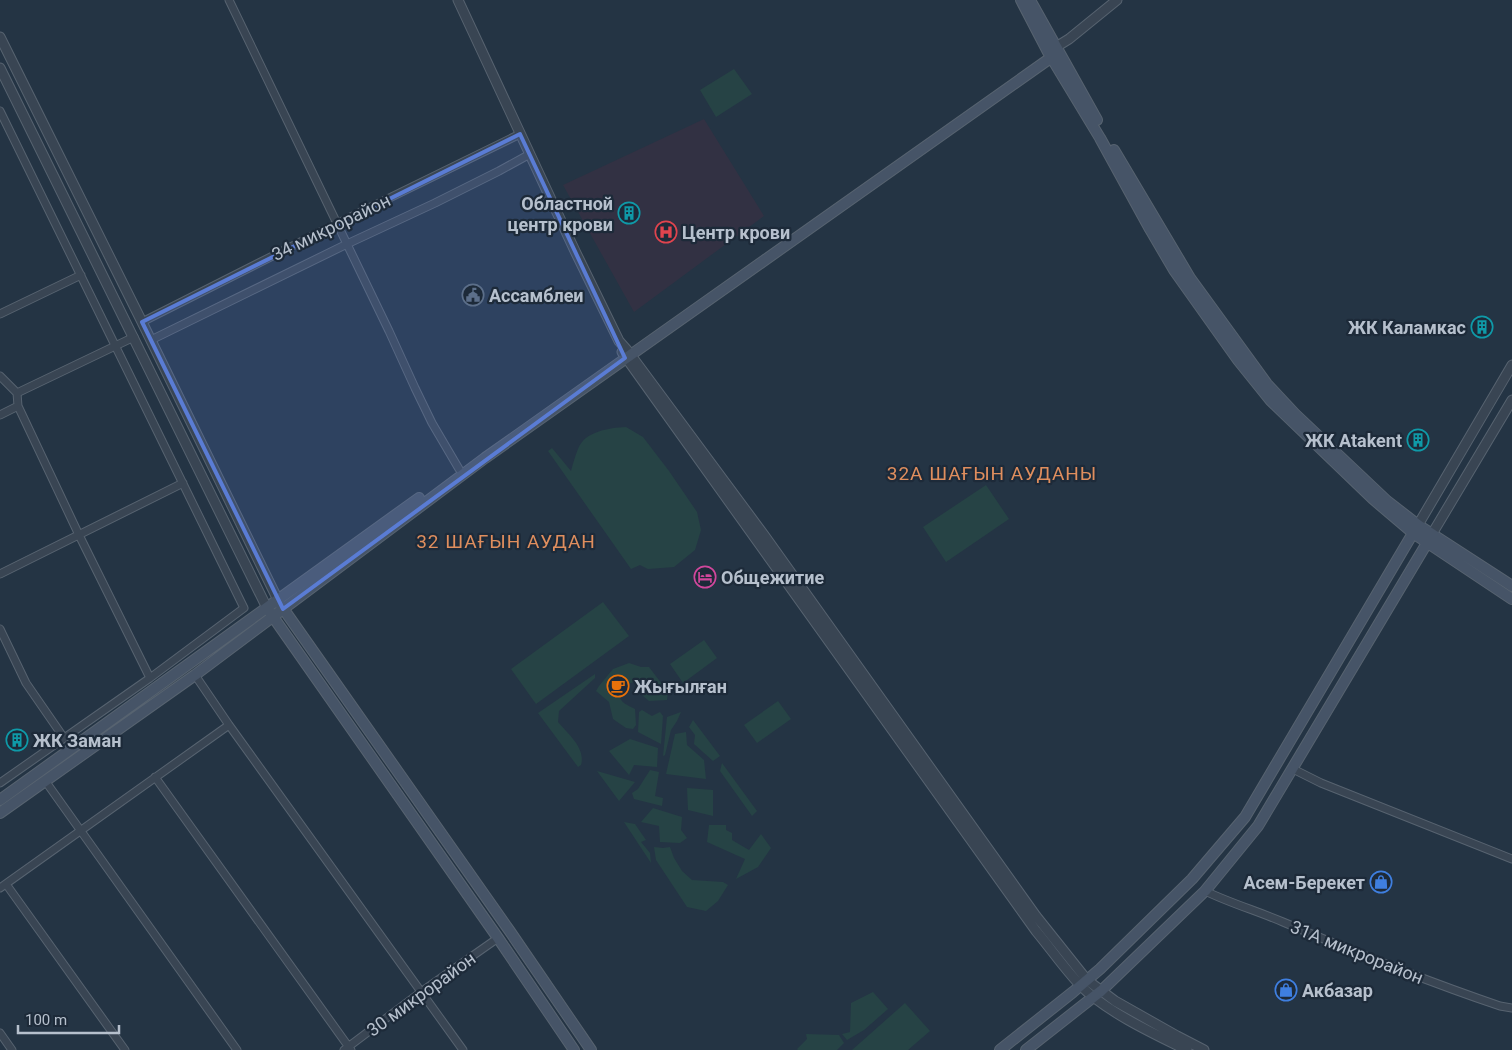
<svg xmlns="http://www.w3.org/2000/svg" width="1512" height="1050" viewBox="0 0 1512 1050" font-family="Roboto,sans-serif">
  <rect width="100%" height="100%" fill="#243444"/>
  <path fill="#323143" d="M704,119L764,216L634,312L563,185Z"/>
  <path fill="#264345" d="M734,69L752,94L716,117L700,90Z
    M626,427L643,437L669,471L697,512L701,530L695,550L674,567L648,569L640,565L631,569L548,451L552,448L571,471C573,464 575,456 578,449C585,431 609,428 626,427Z
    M986,485L1009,519L946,562L923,527Z
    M603,602L629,636L536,704L511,669Z
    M704,640L717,658L683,683L670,664Z
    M629,663L641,667H649L668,692L667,700L649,701L643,696L634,682C629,683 620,689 618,694C621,703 627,705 635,709L636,725L633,729L626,728L613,719L609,702L596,691L599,686L613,669Z
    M595,674V678L559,711L558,722C568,734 586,748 581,765L578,767L538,713Z
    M778,701L791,719L757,743L744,725Z
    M642,710L652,716L660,712L663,716L661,744L638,732L639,712Z
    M681,712L677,721L671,730L665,755L663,756L667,717Z
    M693,720L720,756L713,761L694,744L695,735L689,727Z
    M686,732L687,745L704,760L706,779L666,774L675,734Z
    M630,739L658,748L657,767L634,765L629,775L609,751Z
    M722,763L757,811L752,816L720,771Z
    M650,770L659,772L655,796L663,798L662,806L634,799L632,793L638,789Z
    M597,771L635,782L619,801Z
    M687,788L713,790V816L688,810Z
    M653,808L682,817L681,830L687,838L680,843L660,842L659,826L641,822Z
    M624,822L635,824L646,840L641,842L650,853L651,863Z
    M709,825H726V830L732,833V840L749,850L761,834L771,848L758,867L736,879L745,859L707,842Z
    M654,847L663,848L670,847L674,858L682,871L692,880L723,882L728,885L718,901L706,911L687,907L656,860Z
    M873,992L888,1009L864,1030L847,1040L842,1034L850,1032L851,1003Z
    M905,1003L930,1031L908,1050H852Z
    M806,1034L839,1035L844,1043L837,1050H798L797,1049L807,1039Z"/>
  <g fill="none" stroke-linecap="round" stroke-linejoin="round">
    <g stroke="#576370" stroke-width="9">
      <path id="minor" d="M229,0L389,331L415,388L432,423L459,469
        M0,111L244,608L150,678L0,783
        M0,314L81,275
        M142,322L326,229L520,134
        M151,340L347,244L435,203L499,171L530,154
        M0,376L17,393L18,406L79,535L150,678
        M17,393L134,337
        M0,415L18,406
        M0,574L183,483
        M0,629L26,683L64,738
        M195,675L229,725L463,1050
        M1293,769L1321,783L1512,859
        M155,777L351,1050
        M46,782L237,1050
        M6,884L125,1050
        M0,888L229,725
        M1205,891C1230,903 1257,911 1283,922C1354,952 1426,981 1500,1006L1512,1008
        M0,1033L12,1050
        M344,1050L421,992L498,938"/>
    </g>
    <g stroke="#576370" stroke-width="11">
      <path id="tertiary" d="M458,0L575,251L619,341L627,350L764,535L1036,916L1087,980L1115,1001L1177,1036L1204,1050
        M0,37L142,322L278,600
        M1056,47L1069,39L1117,0
        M0,68L267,608
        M622,352L1036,931C1051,949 1064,968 1080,985C1105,1011 1154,1034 1187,1050
        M1418,525L1512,365
        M1432,534L1512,400"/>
    </g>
    <g stroke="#576370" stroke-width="12">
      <path id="secondary" d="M1021,0L1048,52L1100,138L1150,229L1174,270L1238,360L1271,401L1373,499L1413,533L1512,599
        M1030,0L1097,120
        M1114,150L1190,278L1267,384L1295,414L1387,501L1418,525L1512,586
        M280,604L509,930L591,1050
        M269,611L498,938L574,1050
        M0,800L419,498
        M0,813L195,675L485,458L1059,52
        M1000,1050L1073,992L1100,969L1192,879L1245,817L1416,528
        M1026,1050L1101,991L1205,891L1258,826L1430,538"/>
    </g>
    <use href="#minor" stroke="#394553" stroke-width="7"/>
    <use href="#tertiary" stroke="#394553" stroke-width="9"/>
    <use href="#secondary" stroke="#465467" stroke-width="10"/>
  </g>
  <path fill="#5a7cd4" fill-opacity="0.2" stroke="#5a7cd4" stroke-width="4" stroke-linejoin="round" d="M520,134L625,358L283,609L142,322Z"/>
  <defs>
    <g id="building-ring" transform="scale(1.125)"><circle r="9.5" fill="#1d2a39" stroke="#0f9aa8" stroke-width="1.5"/><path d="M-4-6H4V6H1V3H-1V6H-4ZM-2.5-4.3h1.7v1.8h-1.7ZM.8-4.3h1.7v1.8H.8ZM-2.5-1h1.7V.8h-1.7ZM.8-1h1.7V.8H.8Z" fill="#0f9aa8"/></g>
    <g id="hospital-ring" transform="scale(1.125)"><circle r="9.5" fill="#1d2a39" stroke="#e0444e" stroke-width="1.5"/><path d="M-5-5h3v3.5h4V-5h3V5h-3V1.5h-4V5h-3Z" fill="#e0444e"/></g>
    <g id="civic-ring" transform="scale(1.125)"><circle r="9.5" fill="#1d2a39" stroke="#5c6f8a" stroke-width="1.5"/><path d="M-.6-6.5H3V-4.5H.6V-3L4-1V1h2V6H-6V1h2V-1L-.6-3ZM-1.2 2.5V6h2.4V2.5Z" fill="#5c6f8a"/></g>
    <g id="hotel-ring" transform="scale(1.125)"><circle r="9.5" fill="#1d2a39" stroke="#d1479c" stroke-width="1.5"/><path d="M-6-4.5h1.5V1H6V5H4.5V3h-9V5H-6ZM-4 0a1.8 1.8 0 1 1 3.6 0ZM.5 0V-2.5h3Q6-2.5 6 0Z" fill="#d1479c"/></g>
    <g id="cafe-ring" transform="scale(1.125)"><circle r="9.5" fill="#1d2a39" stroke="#e8710a" stroke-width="1.5"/><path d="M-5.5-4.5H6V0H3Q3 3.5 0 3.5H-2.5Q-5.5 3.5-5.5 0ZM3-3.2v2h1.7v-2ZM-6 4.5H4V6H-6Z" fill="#e8710a"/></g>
    <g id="shop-ring" transform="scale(1.125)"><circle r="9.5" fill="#1d2a39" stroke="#3f7fe0" stroke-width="1.5"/><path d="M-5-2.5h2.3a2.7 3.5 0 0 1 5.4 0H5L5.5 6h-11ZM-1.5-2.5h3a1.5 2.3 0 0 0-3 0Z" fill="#3f7fe0"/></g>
  </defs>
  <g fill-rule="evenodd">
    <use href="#building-ring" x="629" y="213"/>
    <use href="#hospital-ring" x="666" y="232"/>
    <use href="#civic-ring" x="473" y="295"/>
    <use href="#building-ring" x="1482" y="327"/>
    <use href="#building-ring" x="1418" y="440"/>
    <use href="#hotel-ring" x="705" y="577"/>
    <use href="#cafe-ring" x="618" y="686"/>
    <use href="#building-ring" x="17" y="740"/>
    <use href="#shop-ring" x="1381" y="882"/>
    <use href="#shop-ring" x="1286" y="990"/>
  </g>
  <g text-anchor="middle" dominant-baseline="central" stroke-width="4.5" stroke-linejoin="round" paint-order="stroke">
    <g font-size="18" font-weight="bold" fill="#b6c0cd" stroke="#1d2a39" text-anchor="start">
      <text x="613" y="203" text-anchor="end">Областной<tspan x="613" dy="21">центр крови</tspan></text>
      <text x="682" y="232">Центр крови</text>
      <text x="489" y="295">Ассамблеи</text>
      <text x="1466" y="327" text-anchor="end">ЖК Каламкас</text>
      <text x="1402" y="440" text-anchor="end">ЖК Atakent</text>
      <text x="721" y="577">Общежитие</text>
      <text x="634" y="686">Жығылған</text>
      <text x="33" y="740">ЖК Заман</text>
      <text x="1365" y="882" text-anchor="end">Асем-Берекет</text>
      <text x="1302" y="990">Акбазар</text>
    </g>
    <g font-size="18" fill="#b6c0cd" stroke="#1d2a39">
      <text transform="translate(331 227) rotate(-26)">34 микрорайон</text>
      <text transform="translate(1357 952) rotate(22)">31А микрорайон</text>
      <text transform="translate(421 994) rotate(-36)">30 микрорайон</text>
    </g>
    <g font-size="19" letter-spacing="1" fill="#df8e5e" stroke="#1d2a39">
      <text x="992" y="473">32А ШАҒЫН АУДАНЫ</text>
      <text x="506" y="541">32 ШАҒЫН АУДАН</text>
    </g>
  </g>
  <path d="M18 1025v8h101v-8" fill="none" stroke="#b6c0cd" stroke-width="2.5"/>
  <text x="25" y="1025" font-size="15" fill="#b6c0cd" stroke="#1d2a39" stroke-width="4" paint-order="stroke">100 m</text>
</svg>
